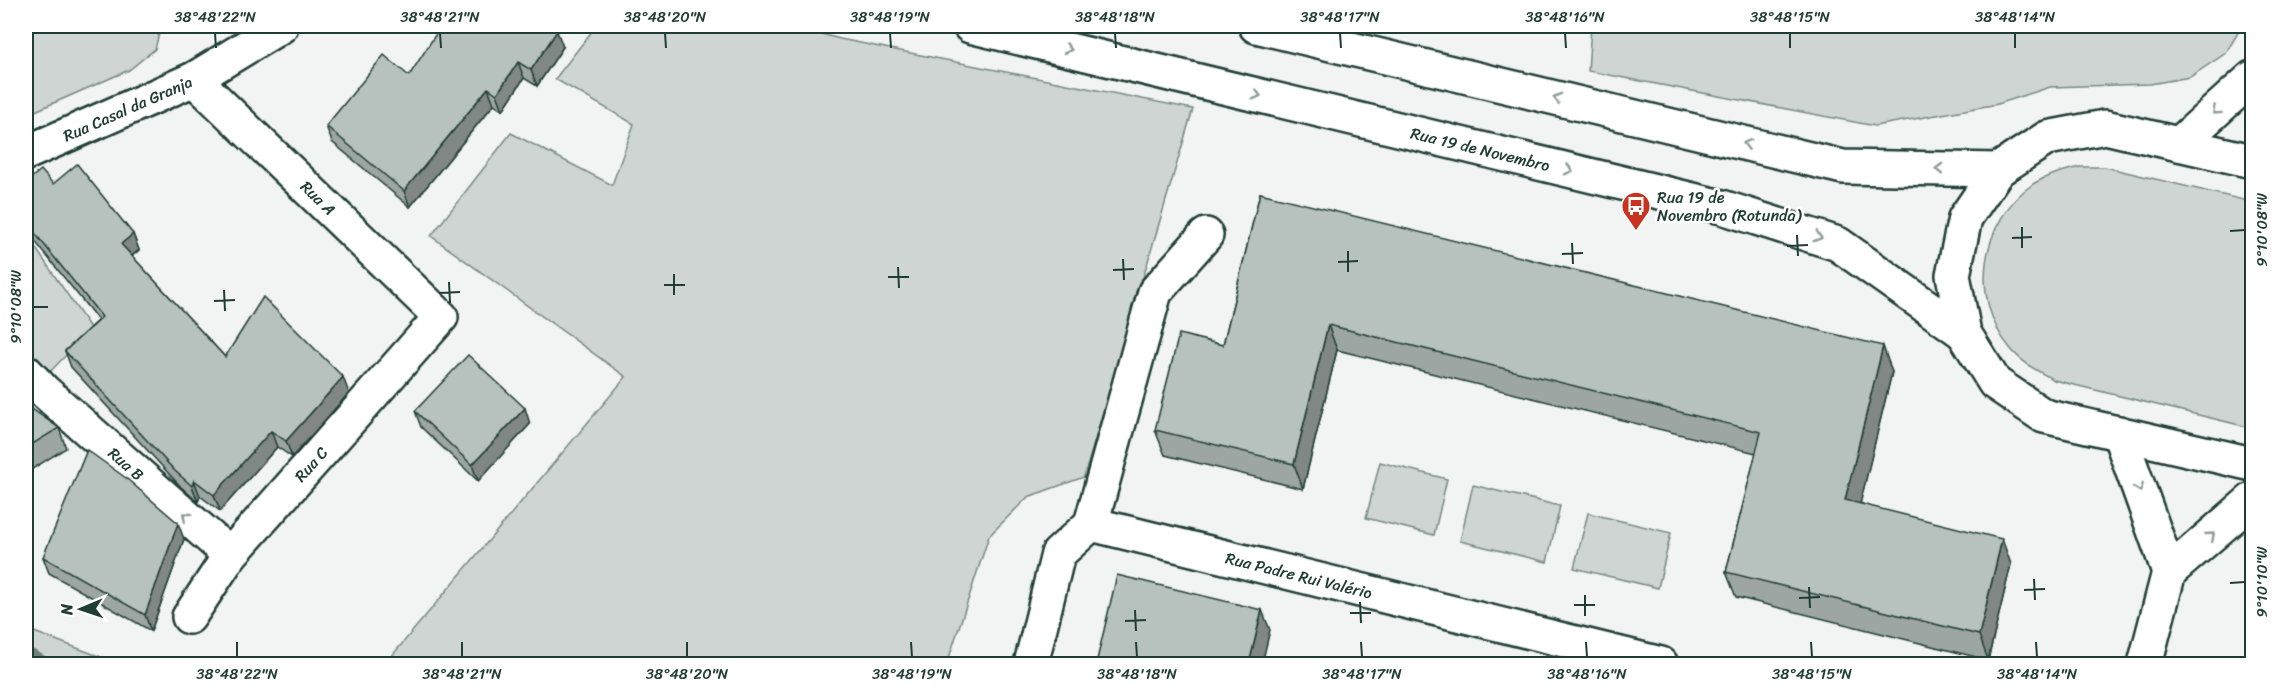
<svg xmlns="http://www.w3.org/2000/svg" width="2278" height="690" viewBox="0 0 2278 690" font-family="Sriracha,sans-serif">
  <rect width="100%" height="100%" fill="#f2f3f3"/>
  <filter id="ink" filterUnits="userSpaceOnUse"><feTurbulence type="fractalNoise" baseFrequency=".0167" numOctaves="2"/><feDisplacementMap in="SourceGraphic" scale="12" xChannelSelector="R" yChannelSelector="G"/><feConvolveMatrix kernelMatrix="1 2 1 2 8 2 1 2 1" color-interpolation-filters="sRGB"/></filter>
  <g filter="url(#ink)">
    <path fill="#ced5d3" stroke="#768984" stroke-width="1.5" d="M26,26H161L155,49L129,70L26,115Z
      M596,26H791L840,39L1193,109L1084,477L1028,497L989,536L947,664H385L626,377L431,236L511,133L612,185L634,124L555,79Z
      M1591,26H2242L2226,53L2190,77L2150,84L2050,87L1998,104L1875,126L1588,71Z
      M2080,167H2105L2252,202V428L2054,380C2038,371 2022,363 2010,348C1969,299 1980,221 2033,184C2047,175 2064,171 2080,167Z
      M26,234L91,329L49,373L26,348Z
      M1380,462L1447,479L1434,535L1366,518Z
      M1473,485L1560,506L1547,562L1460,541Z
      M1588,513L1671,533L1658,588L1574,568Z
      M26,629L120,664H26Z"/>
    <g fill="none" stroke-linecap="round" stroke-linejoin="round">
      <path stroke="#6d807b" stroke-width="15" d="M26,654L44,664"/>
      <g stroke="#1f3d34" stroke-width="38">
        <g id="minor">
          <path id="s1" d="M970,26L1722,207L1838,244L1964,333"/>
          <path d="M1256,26L1843,167L1998,170"/>
          <path d="M2179,144L2252,78"/>
          <path id="s2" d="M26,153L194,79L281,26"/>
          <path d="M2252,161L2105,127L2047,138L1998,170L1965,218L1953,275L1964,333L1995,383L2044,416L2252,464"/>
          <path id="s3" d="M26,372L45,392L230,555"/>
          <path d="M2119,433L2169,572"/>
          <path d="M1091,524L1155,292L1206,235"/>
          <path d="M2169,572L2252,500"/>
          <path id="s4" d="M189,617L230,555L441,317L194,79"/>
          <path id="s5" d="M1031,664L1058,554L1091,524L1661,664"/>
          <path d="M2145,664L2169,572"/>
        </g>
      </g>
      <use href="#minor" stroke="#fff" stroke-width="33"/>
    </g>
    <path fill="#9da6a3" stroke="#1f3d34" stroke-width="1.5" d="M563,47L537,86L524,78L503,110L494,104L410,207L332,142L326,126L409,76Z
      M26,182L53,184L133,234L139,250L132,256L225,357L349,393L292,457L277,447L220,511L200,496L198,502L181,487L71,367L65,351L98,320L26,230Z
      M1260,193L1892,372L1860,503L2011,564L1988,660L1736,597L1726,572L1756,453L1337,350L1303,489L1165,455L1155,430L1223,345Z
      M26,405L59,428L66,448L26,473Z
      M415,411L530,424L478,481L421,427Z
      M184,539L151,631L49,573L43,557Z"/>
    <path fill="#808784" stroke="#1f3d34" stroke-width="1.5" d="M557,31L563,47L537,86L531,70Z
      M518,62L524,78L503,110L497,94Z
      M488,88L494,104L410,207L404,191Z
      M133,234L139,250L127,260L121,244Z
      M1328,325L1337,350L1303,489L1294,464Z
      M1883,346L1892,372L1855,525L1845,500Z
      M343,377L349,393L292,457L286,441Z
      M525,408L530,424L478,481L472,465Z
      M271,431L277,447L220,511L214,495Z
      M194,480L200,496L198,502L192,486Z
      M178,523L184,539L151,631L145,615Z
      M2002,539L2011,564L1988,660L1979,635Z
      M1262,610L1270,630L1262,664H1249Z"/>
    <path fill="#b7c1bd" stroke="#1f3d34" stroke-width="1.5" d="M441,26H548L557,31L531,70L518,62L497,94L488,88L404,191L326,126L384,55L409,76Z
      M77,164L133,234L121,244L225,357L263,297L343,377L286,441L271,431L214,495L194,480L192,486L175,471L65,351L102,317L26,222V182L41,170L53,184Z
      M1260,193L1883,346L1845,500L2002,539L1979,635L1726,572L1761,432L1328,325L1294,464L1155,430L1179,334L1223,345Z
      M468,355L525,408L472,465L415,411Z
      M26,405L59,428L26,448Z
      M87,450L126,478L178,523L145,615L43,557Z
      M1117,575L1262,610L1249,664H1096Z"/>
    <defs><path id="oneway-chevron" d="M-2-3.5L2.5 0L-2 3.5" fill="none" stroke-width="1.6" stroke-linecap="round" stroke-linejoin="round" transform="scale(1.5)"/></defs>
    <g stroke="#8f9e9a">
      <use href="#oneway-chevron" transform="translate(1068 49) rotate(14)"/>
      <use href="#oneway-chevron" transform="translate(1257 95) rotate(14)"/>
      <use href="#oneway-chevron" transform="translate(1557 98) rotate(-166)"/>
      <use href="#oneway-chevron" transform="translate(2216 111) rotate(138)"/>
      <use href="#oneway-chevron" transform="translate(1747 144) rotate(-166)"/>
      <use href="#oneway-chevron" transform="translate(1939 169) rotate(-179)"/>
      <use href="#oneway-chevron" transform="translate(1569 170) rotate(14)"/>
      <use href="#oneway-chevron" transform="translate(1818 237) rotate(17)"/>
      <use href="#oneway-chevron" transform="translate(2139 488) rotate(71)"/>
      <use href="#oneway-chevron" transform="translate(186 516) rotate(-139)"/>
      <use href="#oneway-chevron" transform="translate(2211 536) rotate(-41)"/>
    </g>
  </g>
  <path fill="none" stroke="#1f3d34" stroke-width="2" d="M215,33L216,48M440,33L441,48M665,33L666,48M890,33L891,48M1115,33L1116,48M1340,33L1341,48M1565,33L1566,48M1790,33V48M2015,33V48M2022,227V248M2230,231L2245,230M1797,235L1798,256M2012,238L2032,237M1572,243L1573,264M1787,246L1808,245M1348,251V272M1562,254L1583,253M1123,259L1124,280M1338,262L1358,261M898,267L899,288M1113,270L1134,269M674,274V295M888,277H909M449,282L450,303M664,285H685M224,290L225,311M439,293L460,292M214,301L235,300M33,307H48M2034,579L2035,600M2230,583L2245,582M1809,587L1810,608M2024,590L2045,589M1585,595V616M1799,598L1820,597M1360,602L1361,623M1574,605H1595M1135,610L1136,631M1350,613H1371M1125,621L1146,620M237,642V657M462,642V657M687,642V657M911,642L912,657M1136,642L1137,657M1361,642L1362,657M1586,642L1587,657M1811,642L1812,657M2036,642L2037,657"/>
  <defs>
    <g id="bus-pin" transform="scale(1.5)"><path d="M0 17L-7.5 6A9.5 9.5 0 1 1 7.5 6Z" fill="#c8321e" stroke="#fff"/><path d="M-5-6H5V4H4V6H2V4H-2V6H-4V4H-5ZM-3.5-4V0h7V-4ZM-3.5 1.2v1.5H-2V1.2ZM2 1.2v1.5H3.5V1.2Z" fill="#fff"/></g>
  </defs>
  <g fill-rule="evenodd">
    <use href="#bus-pin" x="1636" y="206"/>
  </g>
  <g text-anchor="middle" dominant-baseline="central" stroke-width="5" stroke-linejoin="round" paint-order="stroke">
    <g font-size="16" fill="#1f3d34" stroke="#fff">
      <text stroke="none"><textPath href="#s2" startOffset="111">Rua Casal da Granja</textPath></text>
      <text stroke="none"><textPath href="#s1" startOffset="525">Rua 19 de Novembro</textPath></text>
      <text transform="translate(318 198) rotate(44)">Rua A</text>
      <text stroke="none"><textPath href="#s3" startOffset="136">Rua B</textPath></text>
      <text stroke="none"><textPath href="#s4" startOffset="196">Rua C</textPath></text>
      <text stroke="none"><textPath href="#s5" startOffset="372">Rua Padre Rui Valério</textPath></text>
    </g>
    <g font-size="16" fill="#1f3d34" stroke="#fff" text-anchor="start">
      <text x="1657" y="197">Rua 19 de<tspan x="1657" dy="18">Novembro (Rotunda)</tspan></text>
    </g>
  </g>
  <rect width="2278" height="690" fill="none" stroke="#fff" stroke-width="66"/>
  <g transform="translate(81 609) rotate(268)" stroke="#ffffff" stroke-width="4.5" paint-order="stroke">
  <path d="M0-4.5L10 22L0 15L-10 22Z" fill="#1f3d34"/>
  <text y="-9" font-size="16" font-weight="bold" text-anchor="middle" fill="#1f3d34">N</text>
  </g>
  <rect x="33" y="33" width="2212" height="624" fill="none" stroke="#1f3d34" stroke-width="2"/>
  <g font-size="15" text-anchor="middle" fill="#1f3d34">
    <text x="215" y="22">38°48'22"N</text>
    <text x="440" y="22">38°48'21"N</text>
    <text x="665" y="22">38°48'20"N</text>
    <text x="890" y="22">38°48'19"N</text>
    <text x="1115" y="22">38°48'18"N</text>
    <text x="1340" y="22">38°48'17"N</text>
    <text x="1565" y="22">38°48'16"N</text>
    <text x="1790" y="22">38°48'15"N</text>
    <text x="2015" y="22">38°48'14"N</text>
    <text transform="translate(2262 230) rotate(-90)" y="5">9°10'08"W</text>
    <text transform="translate(16 307) rotate(-90)" y="5">9°10'08"W</text>
    <text transform="translate(2262 582) rotate(-90)" y="5">9°10'10"W</text>
    <text x="237" y="679">38°48'22"N</text>
    <text x="462" y="679">38°48'21"N</text>
    <text x="687" y="679">38°48'20"N</text>
    <text x="912" y="679">38°48'19"N</text>
    <text x="1137" y="679">38°48'18"N</text>
    <text x="1362" y="679">38°48'17"N</text>
    <text x="1587" y="679">38°48'16"N</text>
    <text x="1812" y="679">38°48'15"N</text>
    <text x="2037" y="679">38°48'14"N</text>
  </g>
</svg>
